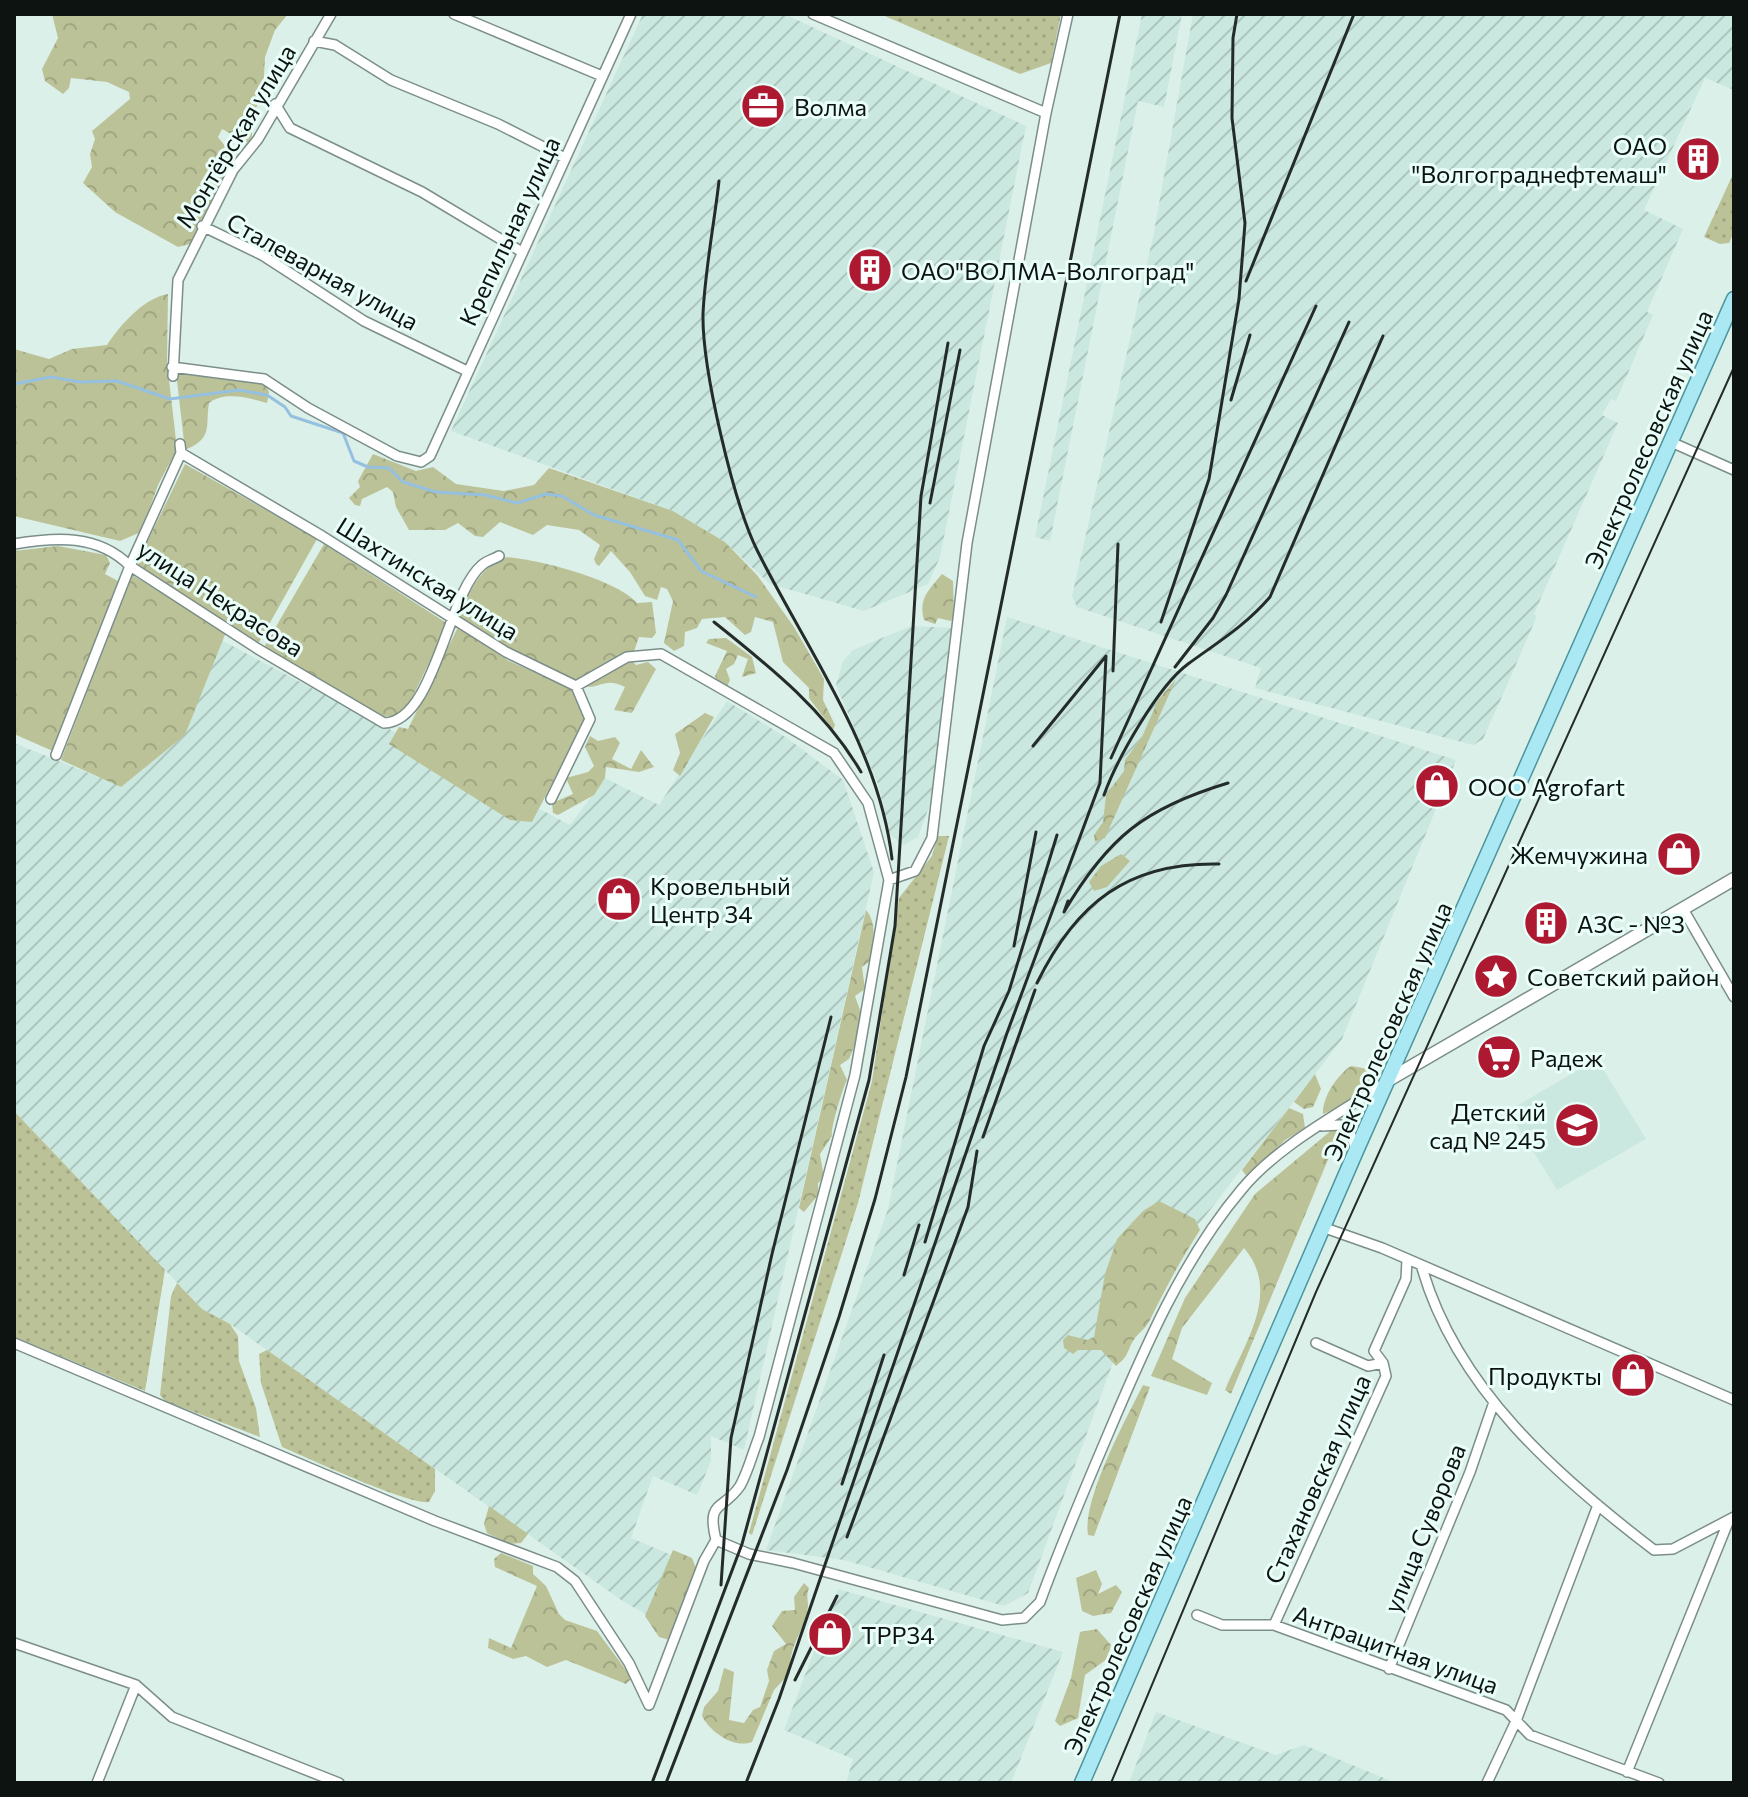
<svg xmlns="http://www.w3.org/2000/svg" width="1748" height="1797" viewBox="0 0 1748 1797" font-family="Commissioner,sans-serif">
  <defs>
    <pattern id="industrial-furrows" width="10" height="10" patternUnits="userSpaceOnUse" patternTransform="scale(2)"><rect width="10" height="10" fill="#cae8df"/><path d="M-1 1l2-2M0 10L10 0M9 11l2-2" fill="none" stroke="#acc6be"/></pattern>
    <pattern id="grass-dots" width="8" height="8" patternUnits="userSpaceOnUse" patternTransform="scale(2)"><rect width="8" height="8" fill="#bcc297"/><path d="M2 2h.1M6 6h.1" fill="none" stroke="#a0a681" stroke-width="1.8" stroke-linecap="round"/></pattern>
    <pattern id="forest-crowns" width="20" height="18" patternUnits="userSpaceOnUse" patternTransform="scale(2)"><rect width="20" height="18" fill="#bcc297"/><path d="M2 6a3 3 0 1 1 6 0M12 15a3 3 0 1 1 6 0" fill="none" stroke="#a0a681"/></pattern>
  </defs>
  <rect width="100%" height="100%" fill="#dcf0ea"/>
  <path fill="#cae8df" d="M1597,1059L1646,1139L1557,1190L1508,1111Z"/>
  <path fill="url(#industrial-furrows)" d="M643,14H784L1026,126L940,557L928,584L864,611L770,584L725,542L673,511L451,431Z
    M1142,14H1182L1164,107L1138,101L1050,541L1035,537Z
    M1193,14H1734V90L1705,78L1644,210L1683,229L1647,312L1653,315L1616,401L1611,399L1602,415L1618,423L1534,614L1537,616L1508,683L1483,739L1473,745L1255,688L1261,668L1077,607L1072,596L1153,237Z
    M1007,617L1456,760L1342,1039L1132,1311L1028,1593L1004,1606L844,1560L766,1550L888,1209Z
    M911,626L951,628L930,804L918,837L904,845L890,835L878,784L836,685L843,661L853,650Z
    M221,640L570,825L605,778L659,805L727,701L787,738L843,780L874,872L744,1450L711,1436V1461L697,1495L653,1476L631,1538L693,1564L668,1626L624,1602L230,1324L202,1309L14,1111V743L121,786Z
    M838,1589L1063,1652L1011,1783H846L853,1759L784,1730Z
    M1156,1712L1276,1755L1304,1745L1396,1783H1129Z"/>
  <path fill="url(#grass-dots)" d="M880,14H1061L1051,63L1020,74Z
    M1734,172V232L1729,243L1720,244L1704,237Z
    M938,836H949L858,1203L752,1535L749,1533L872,1081L899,898L932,856Z
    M14,1111L165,1270L145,1391L14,1337Z
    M177,1283L202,1309L230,1324L238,1336L239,1361L256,1408L260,1437L165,1401L160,1395L171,1296Z
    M267,1350L435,1469V1491L429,1502C408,1505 308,1458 282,1447L261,1383L259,1354Z"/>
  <path fill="url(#forest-crowns)" d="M52,14H288L275,30L265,57L263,94L252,116V136L248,143L222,129L218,137L235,159L221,166L224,176L190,244L178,247L115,212L83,183L92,167L90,154L95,139L92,131L130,99L129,92L107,82L71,78L69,88L63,94L45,81L42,69L58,38Z
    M168,294L167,362L177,449L158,485L141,532L120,541L14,516V349L49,359L72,349L107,345C120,325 144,298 168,294Z
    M176,372L219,374L265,383L269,392L267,403C249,398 225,391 209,403C205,426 214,438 185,450Z
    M373,454L416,471L433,467L456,484L504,491L534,485L549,468L673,511L725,542L757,575L794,627L824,679L823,700L835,725L833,730L809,698V688L783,662L773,622L755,617L751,632L745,635L725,617L702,619L697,628L685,632L684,646L674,651L664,643L673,601L667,589L661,587L657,600L645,596L630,572L611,551L599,566L596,564L594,559L600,545L579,530L547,525L533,535L500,522L483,537L475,536L458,523L445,530H409L396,507L393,492L387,487L362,499L360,506L355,505L349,498L360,487L358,481Z
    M185,464L317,539L258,644L136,565Z
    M324,544L448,624L408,706L395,717L380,716L263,649Z
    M58,546L106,555L110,563L105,574L118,581L55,752L14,734V551Z
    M502,557C534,558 616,579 637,603L652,602L656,633L652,638L639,637L631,660L636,665L648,662L656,669L632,713L614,710L625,687C604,676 600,690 583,686C546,678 491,638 460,617C468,591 479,572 502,557Z
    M942,574L953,581L954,615L951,621L938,618L935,624L924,620C918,598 929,590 942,574Z
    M132,575L226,632L185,735L121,787L61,760Z
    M458,627L509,661L574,690L585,720L532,822L510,820L389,744L399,727L408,729Z
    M726,638L752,657L756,673L742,677L748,659L738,655L734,664L726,669L730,680L727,687L719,684L715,676L727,651L706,643L709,639Z
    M1176,679L1105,838L1095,842L1094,835L1103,822L1106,795L1124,771L1125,760L1142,737L1158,700Z
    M705,713L714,717L680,776L673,770L680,753L675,734Z
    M590,736L598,741L615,737L620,743L612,759L631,769L641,750L654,767L639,772L606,767L605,778L594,795L558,815L553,813L552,803L573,794L566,778L588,772L594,766L585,747Z
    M1121,854L1130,861L1107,887L1094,891L1089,882L1101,866Z
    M866,910C878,924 873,944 870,961L862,967L865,989L855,996L862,1016L858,1038L849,1059L840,1065L847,1080C843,1087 830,1130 832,1136L820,1154L824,1178L818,1183V1195L804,1212L799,1208Z
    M1351,1066L1374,1070C1369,1088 1340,1108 1323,1114C1322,1098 1337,1075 1351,1066Z
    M1315,1074L1321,1089L1313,1107L1304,1109L1294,1102Z
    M1289,1108L1303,1114L1305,1128L1285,1140L1248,1178L1242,1170Z
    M1333,1129L1339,1133L1231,1394L1225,1390C1244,1344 1282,1292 1244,1248L1182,1328L1172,1359L1212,1383L1207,1395L1151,1376L1185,1298L1255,1194Z
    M1159,1201L1195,1219L1200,1230C1181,1259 1164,1291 1149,1322C1145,1329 1137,1334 1133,1341C1127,1352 1128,1357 1116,1366L1101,1350H1078L1073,1354L1064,1348L1063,1340L1068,1335L1087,1340L1094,1337L1105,1274L1117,1239L1143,1211Z
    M1143,1385L1150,1387L1094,1536L1088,1535C1082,1499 1126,1419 1143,1385Z
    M489,1506L528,1534L521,1543L509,1544L487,1533L484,1524Z
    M673,1550L692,1558L696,1568L670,1640L659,1637L645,1616Z
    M501,1553L533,1566V1574L546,1586L559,1614L565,1620L597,1631L632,1678L626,1684L566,1660L547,1667L526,1656L513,1659L488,1648L489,1638L511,1648L537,1586L495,1567L494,1559Z
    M1096,1570L1102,1584L1098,1594L1116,1585L1122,1592L1111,1613L1093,1616L1082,1611L1076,1578Z
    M804,1583L809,1588C806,1596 808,1599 808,1606C805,1633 789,1641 790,1673L774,1690L752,1742C734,1749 710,1732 702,1716L704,1707L718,1691L724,1668L734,1672L729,1720L744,1723L753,1710L760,1707L769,1681L767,1670L774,1651L786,1644L772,1626L782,1611L795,1610L794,1597Z
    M1097,1629L1111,1645L1107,1659L1085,1675L1078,1718L1060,1726L1055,1721L1071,1678L1080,1632Z"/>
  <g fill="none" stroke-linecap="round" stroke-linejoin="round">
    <path stroke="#95c0df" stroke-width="3" d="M14,384L51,377L80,382L117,381L170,399L239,390L267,395L285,407L291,416L343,433L354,461L368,467L389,468L403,482L436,492L485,495L517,503L546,494L562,496L594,515L678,540L701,571L756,597"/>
    <g stroke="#7b8e89" stroke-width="12">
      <path id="minor" d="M454,14L602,76
        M813,14L1046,113
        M314,41L335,45L391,80L498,124L565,158
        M275,104L290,128L422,192L522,252
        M202,226L262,255L364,321L467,371
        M172,367L264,379L308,408L397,456L421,462L430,456L631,14
        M173,376L178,280L233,170L258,139L331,14
        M1671,442L1734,470
        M181,453L322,536L506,652L576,686L627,657L661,654L834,753L868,803L889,880L855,1075L759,1437C753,1452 748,1472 740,1486C723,1511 706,1500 716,1540L704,1561L649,1705
        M14,544C56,537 98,534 130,566L258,649L384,723C435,722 447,594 482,565C486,561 494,559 499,556
        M56,755L130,566L181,453L180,444
        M551,799L590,719L576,686
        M889,880L915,871L932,838L967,543L1046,113L1068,14
        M1683,909L1734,997
        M1322,1126L1340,1125L1349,1130L1356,1149
        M1325,1228L1382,1248L1734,1400
        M1422,1268C1457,1389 1557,1476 1654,1550L1673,1549L1734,1517
        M14,1343L435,1521L557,1567L575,1581L629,1663L649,1705
        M1316,1343L1368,1366L1383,1363
        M716,1540L749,1554L793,1563L1002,1620L1024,1618L1040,1602C1060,1547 1083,1493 1106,1439C1143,1352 1181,1261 1242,1189C1279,1145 1337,1115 1384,1084
        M1197,1615L1222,1625H1274L1506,1710L1530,1735L1659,1783
        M1274,1625L1386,1376L1383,1363L1374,1351L1406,1279L1407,1260
        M14,1643L136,1685L172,1717L339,1783
        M1389,1669L1470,1472L1494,1402
        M1627,1772L1729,1520
        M97,1783L136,1685
        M1487,1783L1516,1721L1598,1505"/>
    </g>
    <g stroke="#7b8e89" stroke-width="15">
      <path id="tertiary" d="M1390,1079L1734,879"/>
    </g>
    <g stroke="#4e959f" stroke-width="17">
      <path id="primary" d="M1082,1783L1356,1151L1734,299"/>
    </g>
    <use href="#minor" stroke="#fff" stroke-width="9"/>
    <use href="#tertiary" stroke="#fff" stroke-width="12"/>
    <use href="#primary" stroke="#aae9f3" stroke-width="14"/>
    <path stroke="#242c2a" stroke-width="2" d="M1111,1783L1316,1292L1734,367"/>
    <path stroke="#242c2a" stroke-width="3" d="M719,181C714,225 705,270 703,314C702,368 733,501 757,550C806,649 879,746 892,859
      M1246,281L1354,14
      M1231,400L1250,335
      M930,503L960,350
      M714,622C769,666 825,710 861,772
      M1161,622L1209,479L1239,299L1245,223L1232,118L1233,38L1237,14
      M1175,667L1213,618L1226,595L1349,322
      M1113,671L1118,544
      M1111,758L1316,306
      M1104,795C1117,759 1158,686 1188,664C1218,642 1245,626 1270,597L1383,336
      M1068,901L1064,912C1108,837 1145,808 1228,783
      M1014,946L1036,832
      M1037,983C1076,903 1128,862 1219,864
      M983,1137L1035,990
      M925,1242L984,1046L1009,991L1057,835
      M904,1275L919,1225
      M842,1484L884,1355
      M847,1537L968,1207L977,1151
      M721,1585L731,1438L772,1254L831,1017
      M795,1680L837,1596
      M652,1783L742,1544L869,1080L895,926L921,496L948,343
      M666,1783L787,1470L839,1317L875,1199L906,1077L1120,14
      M746,1783L779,1699L1007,1033L1100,783L1106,656L1033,746"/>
  </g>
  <defs>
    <g id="office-disc" transform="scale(2.3)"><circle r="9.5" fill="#ae1932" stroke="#e9fef8"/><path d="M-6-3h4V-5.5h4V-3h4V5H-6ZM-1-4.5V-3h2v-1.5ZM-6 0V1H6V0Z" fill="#fff"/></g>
    <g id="building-disc" transform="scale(2.3)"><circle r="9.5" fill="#ae1932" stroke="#e9fef8"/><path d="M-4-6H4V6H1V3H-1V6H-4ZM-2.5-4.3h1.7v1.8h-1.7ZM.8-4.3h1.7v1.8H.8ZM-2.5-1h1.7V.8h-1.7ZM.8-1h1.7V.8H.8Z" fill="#fff"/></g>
    <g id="shop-disc" transform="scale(2.3)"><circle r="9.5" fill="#ae1932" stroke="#e9fef8"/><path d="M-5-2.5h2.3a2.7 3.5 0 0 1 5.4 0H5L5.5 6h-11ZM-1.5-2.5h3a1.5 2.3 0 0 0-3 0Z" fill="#fff"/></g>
    <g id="sight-disc" transform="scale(2.3)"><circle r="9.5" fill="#ae1932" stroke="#e9fef8"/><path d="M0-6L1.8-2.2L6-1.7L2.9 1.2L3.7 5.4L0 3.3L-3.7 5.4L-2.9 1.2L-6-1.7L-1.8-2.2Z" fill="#fff"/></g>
    <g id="supermarket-disc" transform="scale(2.3)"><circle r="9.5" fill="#ae1932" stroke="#e9fef8"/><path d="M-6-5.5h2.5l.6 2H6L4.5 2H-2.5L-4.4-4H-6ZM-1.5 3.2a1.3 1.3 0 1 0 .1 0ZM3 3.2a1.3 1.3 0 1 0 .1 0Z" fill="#fff"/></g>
    <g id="school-disc" transform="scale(2.3)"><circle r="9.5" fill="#ae1932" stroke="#e9fef8"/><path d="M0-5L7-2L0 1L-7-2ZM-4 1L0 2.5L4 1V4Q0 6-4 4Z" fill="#fff"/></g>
  </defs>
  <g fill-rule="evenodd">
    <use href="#office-disc" x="763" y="106"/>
    <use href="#building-disc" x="1698" y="159"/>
    <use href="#building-disc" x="870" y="270"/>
    <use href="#shop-disc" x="1437" y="786"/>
    <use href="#shop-disc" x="1679" y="854"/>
    <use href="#shop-disc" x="619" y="899"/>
    <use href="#building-disc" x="1546" y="923"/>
    <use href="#sight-disc" x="1496" y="976"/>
    <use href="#supermarket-disc" x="1499" y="1057"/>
    <use href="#school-disc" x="1577" y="1125"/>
    <use href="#shop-disc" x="1633" y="1375"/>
    <use href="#shop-disc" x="830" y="1634"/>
  </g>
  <g text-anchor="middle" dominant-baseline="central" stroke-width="6" stroke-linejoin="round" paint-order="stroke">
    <g font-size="24" fill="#0c1311" stroke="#e9fef8" text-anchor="start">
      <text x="794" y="106">Волма</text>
      <text x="1667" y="145" text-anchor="end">ОАО<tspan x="1667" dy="28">"Волгограднефтемаш"</tspan></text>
      <text x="901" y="270">ОАО"ВОЛМА-Волгоград"</text>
      <text x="1468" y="786">OOO Agrofart</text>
      <text x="1648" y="854" text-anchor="end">Жемчужина</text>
      <text x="650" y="885">Кровельный<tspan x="650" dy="28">Центр 34</tspan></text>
      <text x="1577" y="923">АЗС - №3</text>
      <text x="1527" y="976">Советский район</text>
      <text x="1530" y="1057">Радеж</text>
      <text x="1546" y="1111" text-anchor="end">Детский<tspan x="1546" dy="28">сад № 245</tspan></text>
      <text x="1602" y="1375" text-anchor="end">Продукты</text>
      <text x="861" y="1634">TPP34</text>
    </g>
    <g font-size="24" fill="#0c1311" stroke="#e9fef8">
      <text transform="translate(235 136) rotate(-59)">Монтёрская улица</text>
      <text transform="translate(509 231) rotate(-65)">Крепильная улица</text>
      <text transform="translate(323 271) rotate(29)">Сталеварная улица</text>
      <text transform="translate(1648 439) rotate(-66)">Электролесовская улица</text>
      <text transform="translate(428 578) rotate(32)">Шахтинская улица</text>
      <text transform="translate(221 598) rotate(33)">улица Некрасова</text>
      <text transform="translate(1387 1031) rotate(-66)">Электролесовская улица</text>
      <text transform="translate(1317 1479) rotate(-66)">Стахановская улица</text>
      <text transform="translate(1424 1528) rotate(-68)">улица Суворова</text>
      <text transform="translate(1127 1625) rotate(-66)">Электролесовская улица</text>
      <text transform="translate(1396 1649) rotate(20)">Антрацитная улица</text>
    </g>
  </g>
  <rect width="1748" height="1797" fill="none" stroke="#0c1311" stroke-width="32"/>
</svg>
